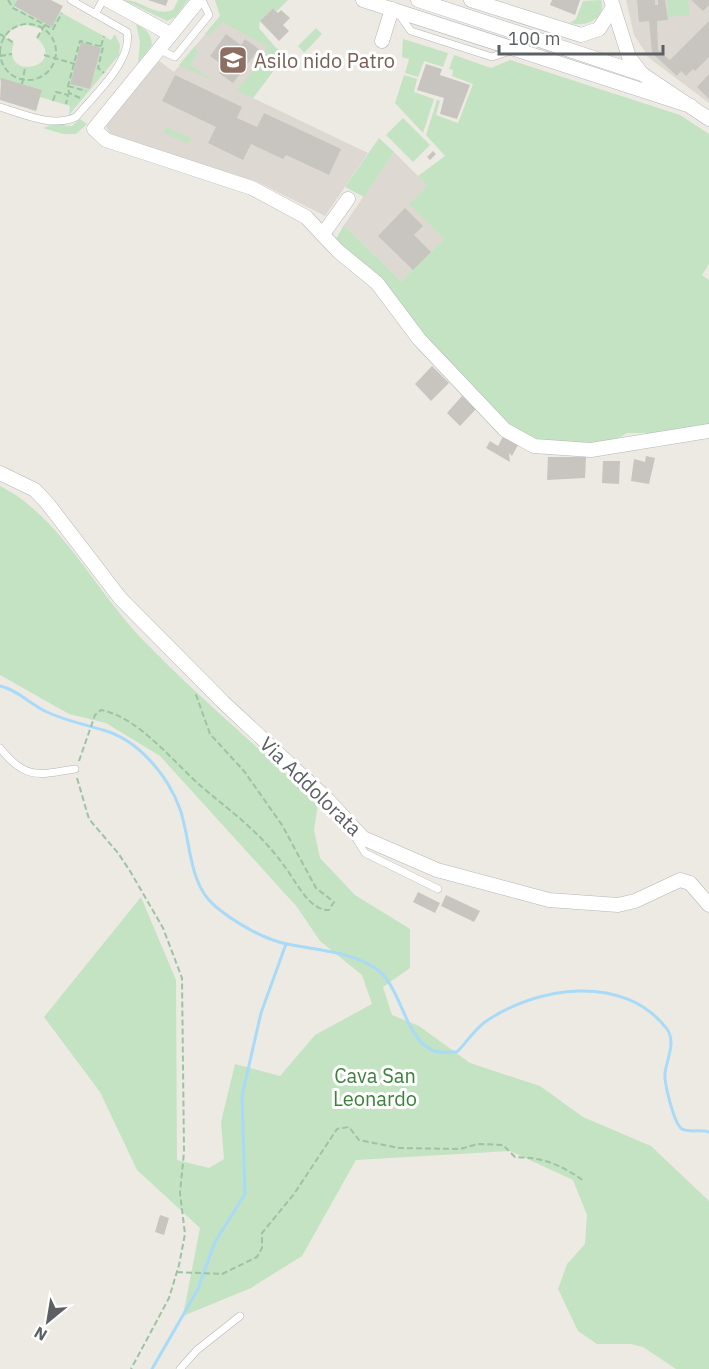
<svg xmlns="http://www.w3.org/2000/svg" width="709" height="1369" viewBox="0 0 709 1369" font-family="'IBM Plex Sans',sans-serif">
  <rect width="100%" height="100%" fill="#edeae3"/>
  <path fill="#ddd9d2" d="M626,0H709V103L649,58L634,35Z
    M220,16L286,54L253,98L368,153L325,216L258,182L111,136L106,126L159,61L174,72Z
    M394,152L463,221L401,281L344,225Z"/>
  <path fill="#c4e3c2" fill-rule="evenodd" d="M0,0H17L14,7L52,26L60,12L111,40L115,34L120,45L119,55L69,115L70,106L40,97L1,79L0,83ZM23,24L43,29L37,38C69,68 0,82 14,43L5,37L10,31ZM81,43L101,48L90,89L70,84Z
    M124,0C143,0 153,17 173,10L178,0H188L175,17L167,21Z
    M215,0H288L277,11L273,8L260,21L259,28L276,48L286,54L253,98L235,90L240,87L267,53L266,46L223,22L209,35L205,34L220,16Z
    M601,0C607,19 584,28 570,23L576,19L583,1Z
    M667,0H688L690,15L668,17Z
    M136,24C146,29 151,33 152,45L138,63L140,42Z
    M316,28L322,34L304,53L298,46Z
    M403,39L448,53L443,67L424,61L418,77L405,73L409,59L402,57Z
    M195,46L198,52L190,65L216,82L179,65Z
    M454,55L491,68L510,60L680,115L709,134V264L702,275L709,280V427L662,433H627L613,441L577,446L529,439L517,434L335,241L344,225L401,281L444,239L409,204L427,186L418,176L445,156L426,135L437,100L440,101L436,115L458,123L473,84L452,76L453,70L449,69Z
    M404,75L417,79L414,92L434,99L423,133L395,103Z
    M403,118L430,145L413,162L386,135Z
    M80,119L87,124L76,134H63L43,128L54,124L72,126Z
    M166,127L191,138L189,144L164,133Z
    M379,138L394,152L364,197L345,187Z
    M0,486C58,514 96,591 141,638C197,696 259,748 318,803L314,830L320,858L355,895L410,929V968L383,987L392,1015L419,1026L470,1063L540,1086L583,1117L651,1146L709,1201V1369H676L643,1347L631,1344H597L578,1331L558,1289L567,1264L585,1244L587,1215L573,1180L510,1151L356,1160L302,1256L251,1288L183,1316L200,1228L137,1170L100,1092L44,1017L141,897L176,980L177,1160L209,1168L224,1159L221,1122L235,1064L280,1076L315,1035L372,1004L362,975L320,941L297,907L160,756L106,723L69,714L0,675Z"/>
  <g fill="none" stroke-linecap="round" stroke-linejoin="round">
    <path stroke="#a9daf8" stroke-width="3" d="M0,686C18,690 31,705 47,712C66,721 84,724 103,730C139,740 168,776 180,809C191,840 188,884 215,906C234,922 263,939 287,944C315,950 349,951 375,968C402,985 404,1040 434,1051C440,1053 450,1052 457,1052C466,1043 474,1030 485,1022C537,986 624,973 667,1029C676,1042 667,1059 665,1073C664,1083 674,1124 682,1129C690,1133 701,1129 709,1132
      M152,1369L198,1289L215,1242L245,1194L242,1096L261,1013L286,944"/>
  </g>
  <path fill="#c8c5c0" d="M17,0H51L63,6L52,27L14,6Z
    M148,0H168L166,6Z
    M552,0H580L575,15L550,5Z
    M637,0H655V5H658V0H665L668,20L657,21L658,50L670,60L709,21V57L695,71L693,69L686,76L681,71L677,76L652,53L649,21L639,22Z
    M691,0H709V5L703,11Z
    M273,8L278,13L281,10L290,18L283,25L289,31L279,41L260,21Z
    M226,34L241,45L245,39L259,49L233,83L219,73L224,66L210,56Z
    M81,42L101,48L90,89L70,84Z
    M426,64L442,69L440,75L470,85L457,119L440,114L444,98L417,90Z
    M709,74V99L697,87Z
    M175,75L242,107L237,118L257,127L264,113L341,149L329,175L286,155L283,159L251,144L243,160L208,143L216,127L162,101Z
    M1,78L42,90L36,111L0,100Z
    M433,151L436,154L430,160L427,157Z
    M405,208L423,226L414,235L431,252L413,270L378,236Z
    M432,366L449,383L431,401L415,384Z
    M462,396L476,409L460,426L447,413Z
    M505,433L519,443L512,456L509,453L510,462L486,448L490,441L498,446Z
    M646,456L655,458L649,484L631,481L634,459L645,462Z
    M548,457H586L585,478L547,480Z
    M603,461H620L619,484L602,483Z
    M418,892L440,903L435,913L413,902Z
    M446,895L480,911L474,922L441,906Z
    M160,1215L169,1218L164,1235L155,1232Z"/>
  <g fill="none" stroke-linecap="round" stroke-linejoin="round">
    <g stroke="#b4b6ba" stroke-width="8">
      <path id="lane" d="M398,13L411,31L492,57L513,50
        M95,14L103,0
        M158,49L175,57L209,15L202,0
        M0,107C24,114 52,128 76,117C94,95 133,61 127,32L71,0
        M0,748C25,780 38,775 75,769
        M352,832L365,853L438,889
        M180,1369L197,1350L240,1316"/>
    </g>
    <g stroke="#b4b6ba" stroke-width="15">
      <path id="street" d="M108,0L170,34
        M199,0L94,129L106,140L252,188L306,217L338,251L377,283L419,339L505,430L534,446L591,450L709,431
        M363,0L691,106
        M418,0L642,74
        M471,0L581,35L599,29L613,7
        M611,0L629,57L642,74L709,119
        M382,41L392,9
        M323,234L348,199
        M0,473L35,490L48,504L120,598L223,702L328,800L363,838L437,870L549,900L618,905L635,901L680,880L690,883L709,905"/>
    </g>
    <path stroke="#9cc3a4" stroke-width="2" stroke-dasharray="6 3" stroke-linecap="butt" d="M8,0L13,8L53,29L62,13
      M0 52a28 28 0 1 1 56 0a28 28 0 1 1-56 0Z
      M0,34L14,43
      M37,38L46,23
      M101,46L104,36
      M44,55L75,64
      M0,56L12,54
      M22,84L25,68
      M68,86L86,91
      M80,98L69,93L68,86L80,41L103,47L98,68L104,73
      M53,101L56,92L68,95L66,104
      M79,761L95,715L101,710C139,717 174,763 202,787C235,815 259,831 285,867C296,881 309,911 329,910L334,902L316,888L282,825L244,771L210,734L195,692
      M77,778L89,819L118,853L130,871L163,928L182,978L184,1152L180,1193L185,1234L179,1265L169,1298L131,1369
      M177,1272L222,1274L257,1257L262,1248V1233L294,1194L337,1129L349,1127L359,1140L399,1148L460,1149L478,1144L503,1145L515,1157C545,1158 559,1164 584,1181"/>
    <use href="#lane" stroke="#fff" stroke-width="7"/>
    <use href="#street" stroke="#fff" stroke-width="14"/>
  </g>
  <defs>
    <g id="school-square" transform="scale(1.5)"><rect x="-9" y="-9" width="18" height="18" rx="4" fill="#8d6e63" stroke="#fff"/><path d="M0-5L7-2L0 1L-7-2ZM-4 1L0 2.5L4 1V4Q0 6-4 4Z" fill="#fff"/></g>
  </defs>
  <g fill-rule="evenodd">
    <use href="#school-square" x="233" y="60"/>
  </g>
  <g text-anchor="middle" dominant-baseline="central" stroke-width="6" stroke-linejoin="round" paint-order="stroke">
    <g font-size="20" fill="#785e54" stroke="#fff" text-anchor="start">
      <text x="254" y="60">Asilo nido Patro</text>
    </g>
    <g font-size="20" fill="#5c5f63" stroke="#fff">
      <text transform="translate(311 786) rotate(44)">Via Addolorata</text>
    </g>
    <g font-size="20" fill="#3d813c" stroke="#fff">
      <text x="375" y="1075">Cava San<tspan x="375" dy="23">Leonardo</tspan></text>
    </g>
  </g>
  <g transform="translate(48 1321) rotate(210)" stroke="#ffffff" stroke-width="4.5" paint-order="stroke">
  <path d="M0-4.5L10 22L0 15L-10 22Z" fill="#5c5f63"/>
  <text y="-9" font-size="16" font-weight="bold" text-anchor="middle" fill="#5c5f63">N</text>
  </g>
  <path d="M499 45v9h164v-9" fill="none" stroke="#5c5f63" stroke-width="3"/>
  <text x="508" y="45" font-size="18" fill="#5c5f63" stroke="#ffffff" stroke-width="4.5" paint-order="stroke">100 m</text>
</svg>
